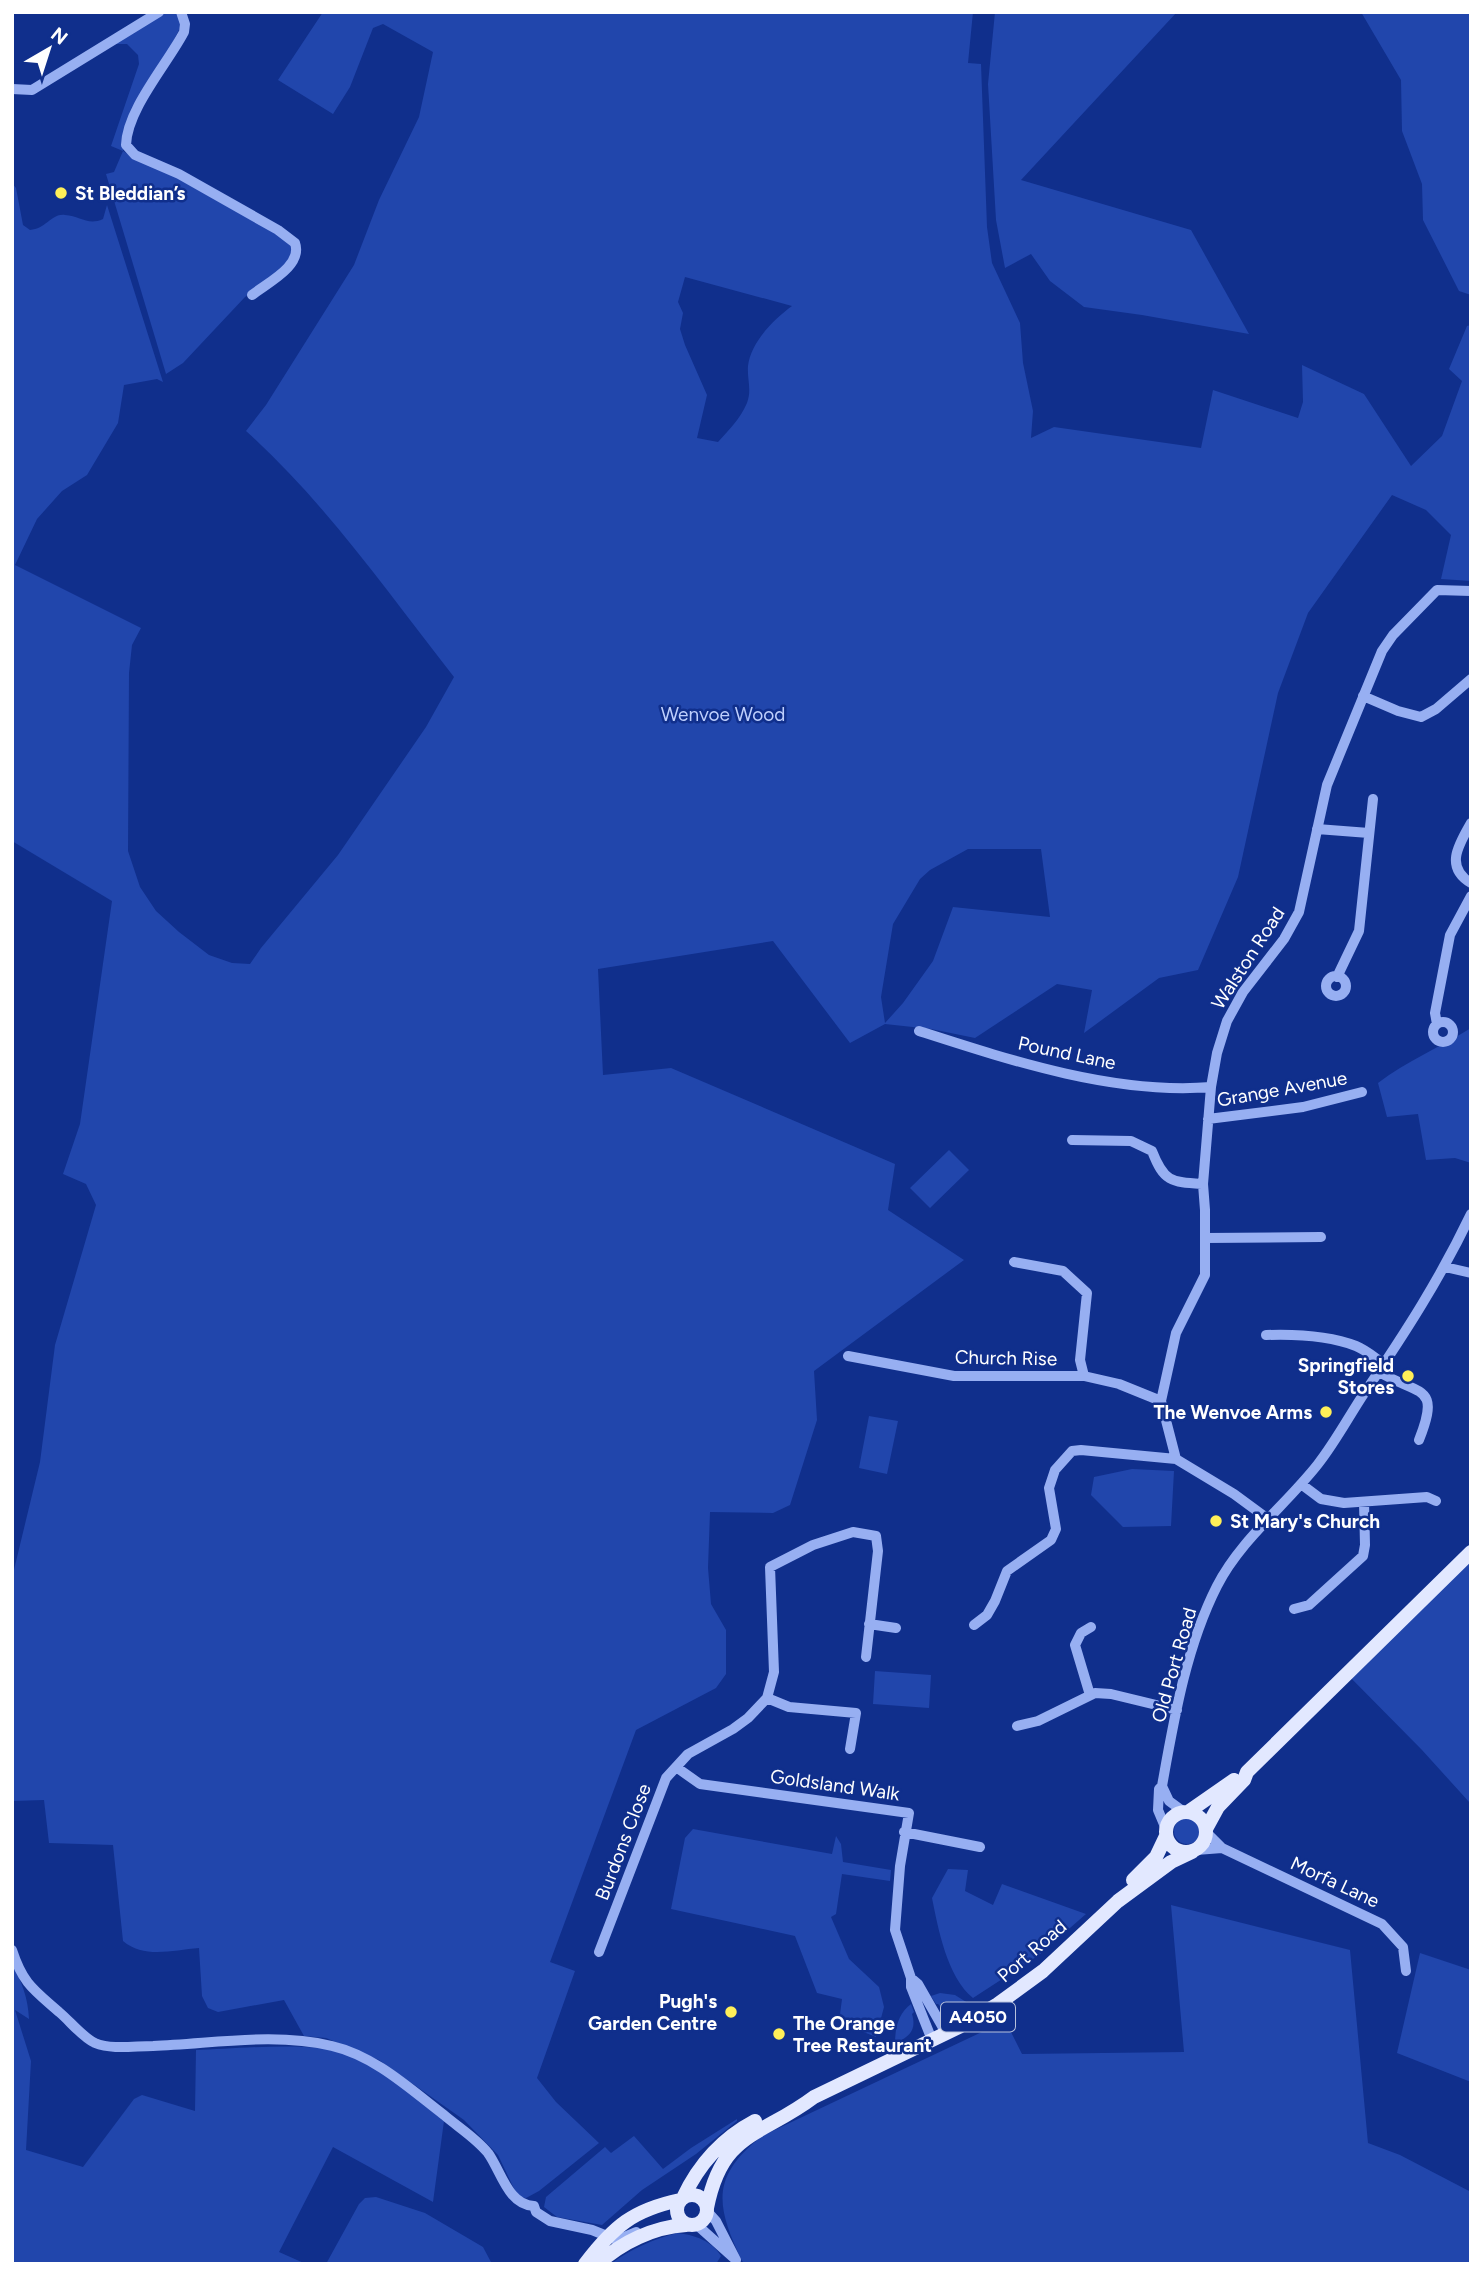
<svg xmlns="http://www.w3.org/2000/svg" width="1483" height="2276" viewBox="0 0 1483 2276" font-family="Figtree,sans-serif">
  <rect width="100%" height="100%" fill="#102f8c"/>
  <path fill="#2146ac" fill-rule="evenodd" d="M165,12H174L182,20V24L123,141V151L134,158L168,171L290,239L294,248L290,262L245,297L183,363L166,374L106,174L114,172L123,151L111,146L139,64L138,55L127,44H114Z
    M323,12H973L968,63L981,64L987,227L992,263L1020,323L1023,363L1033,411L1031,438L1054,427L1201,448L1213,390L1298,418L1303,402L1302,365L1364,394L1411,466L1442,436L1462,381L1449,369L1467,326L1471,325V581L1441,579L1451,535L1426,510L1392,495L1308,613L1278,693L1238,877L1198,970L1159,978L1084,1033L1092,990L1057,984L975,1038L931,1029L885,1024L850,1043L773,941L598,969L603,1075L671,1068L895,1164L888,1210L964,1260L814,1371L817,1420L790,1505L773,1513L710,1512L708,1568L711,1604L726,1630V1674L716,1688L636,1730L550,1962L575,1971L537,2078L556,2102L599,2143L539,2191L526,2198L518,2197L498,2155L464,2120L379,2060L326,2038L304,2036L284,2000L218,2012L208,2008L202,1996L199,1948C173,1950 144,1959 123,1941L113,1845L49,1843L44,1800L12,1801V1578L40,1462L55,1345L96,1205L86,1184L63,1174L80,1124L112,901L12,841V183L16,188L23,225L30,230C46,229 52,213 65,215C80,216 88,226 103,219L107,205L163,382L157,379L124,385L118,423L87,475L62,491L37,519L15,565L141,628L132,645L129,673L128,851L140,887L156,911L179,932L209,955L232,963L250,964L261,948L338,855L426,727L454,677C388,593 326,503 246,431L266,405L354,265L379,200L419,117L433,52L383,24L373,28L350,87L333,114L278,80ZM685,277L792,306C774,319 751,342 748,366C747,379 752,390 747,403C740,419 729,430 718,442L697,438L707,395L685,345L680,329L683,313L678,302ZM968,849H1041L1050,917L953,907L933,961L903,1003L885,1023L881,997L893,924L920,879L930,870Z
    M995,12H1177L1021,180L1191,230L1249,334L1142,315L1084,307L1050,281L1031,254L1005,268L996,220L988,84Z
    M1361,12H1471V295L1459,291L1423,220L1422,184L1402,131L1401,80Z
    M1471,1028V1163L1455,1158L1426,1160L1418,1114L1387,1117L1378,1083C1407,1061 1440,1047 1471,1028Z
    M949,1150L969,1170L930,1208L910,1188Z
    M869,1416L898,1421L887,1474L859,1468Z
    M1132,1469L1174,1471L1171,1526L1123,1527L1091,1495L1094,1477Z
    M1471,1546V1812L1470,1803L1422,1750L1344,1671Z
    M875,1671L931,1675L929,1708L873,1704Z
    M1174 1831a13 13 0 1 1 26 0a13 13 0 1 1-26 0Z
    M693,1829L832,1854L836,1836L841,1844L843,1862L891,1870L890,1881L842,1874L836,1914L831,1917L849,1959L879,1987L884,2007L876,2037L839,2022L842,1999L817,1993L795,1936L671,1909L685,1838Z
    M948,1869L968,1870L965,1891L993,1905L1002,1884L1086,1914L1039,1955L973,1998C947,1977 938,1928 932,1898Z
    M1171,1905L1350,1950L1368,2143L1400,2155L1471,2192V2264H746L742,2261C716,2206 710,2177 762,2136L984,2031L1004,2018L1022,2054L1184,2052Z
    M1420,1953L1471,1970V2082L1397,2053Z
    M12,1964C22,1982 28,1998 29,2019L15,2010L31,2061L26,2150L83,2167L134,2099L142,2095L195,2111L196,2050C238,2049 314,2040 352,2055C386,2069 416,2099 444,2121L433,2202L333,2147L279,2252L306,2264H12Z
    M940,1993L955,1995L971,2005L955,2013H947L938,2004H936L931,1996Z
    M911,2004L914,2012L912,2014C917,2031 909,2036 895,2044C895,2028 898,2014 911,2004Z
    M737,2119V2121L696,2154L642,2190L602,2225L557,2217L544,2207L546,2197L605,2147L611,2153L634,2136L663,2169L691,2148Z
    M376,2197L425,2213L483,2247L492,2264H326L359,2204L365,2198Z
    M677,2233C695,2235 712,2241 721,2256L716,2264H611C630,2249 654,2239 677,2233Z"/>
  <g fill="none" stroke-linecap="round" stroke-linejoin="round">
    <path stroke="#97aff2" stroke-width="10" d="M181,12L185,24L184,32C168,63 127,109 126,145L135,155L179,174L278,230L295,243C303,266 267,283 252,295
      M12,89L32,90L159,12
      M1363,696L1398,711L1421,717L1436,709L1471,679
      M1471,823C1459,844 1444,867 1471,883
      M1317,829L1369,833
      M1326 986a10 10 0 1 1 20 0a10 10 0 1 1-20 0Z
      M1337,977L1359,931L1373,799
      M1433 1032a10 10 0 1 1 20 0a10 10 0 1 1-20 0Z
      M1437,1024L1435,1013L1450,935L1471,896
      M919,1031C1009,1060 1115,1095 1211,1087
      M1208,1119L1303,1107L1362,1092
      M1072,1140L1131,1141L1152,1151C1164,1182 1171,1182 1203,1184
      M1205,1238L1321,1237
      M1014,1262L1063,1271L1087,1293L1080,1360L1084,1376
      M1445,1267L1471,1273
      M1266,1335C1296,1334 1328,1335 1356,1346C1366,1350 1375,1358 1384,1364
      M848,1356L954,1376H1084L1119,1384L1161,1401
      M1379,1372C1420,1396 1441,1384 1419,1440
      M1301,1484L1321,1499L1344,1503L1427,1497L1436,1501
      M1268,1519L1234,1494L1176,1459L1161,1401L1176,1333L1205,1275V1210L1203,1184L1211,1087L1217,1053L1227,1021L1243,992L1284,939L1299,912L1327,785L1382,651L1393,635L1437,590L1471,591
      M1294,1609L1309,1605L1363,1556L1365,1545L1364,1502
      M869,1624L896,1628
      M974,1625L987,1615L995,1601L1007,1571L1051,1540L1056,1529L1049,1488L1055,1470L1072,1451L1081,1450L1176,1459
      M1090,1695L1075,1645L1081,1633L1091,1627
      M767,1698L789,1707L856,1713L850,1749
      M1017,1726L1038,1721L1095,1693L1111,1694L1177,1710
      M676,1767L700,1784L909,1813L900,1866L895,1930L911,1978L918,1984L946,2033
      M1162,1786L1169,1801L1184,1812
      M1166,1829L1158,1810L1159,1789L1162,1786C1174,1719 1186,1647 1217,1586C1241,1539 1286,1505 1318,1464C1336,1441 1349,1416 1365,1392C1405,1333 1440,1279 1471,1214
      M904,1832L980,1847
      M1207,1833L1222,1848L1382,1924L1403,1947L1406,1971
      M1196,1850L1222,1848
      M12,1950C23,1984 34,1990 59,2012C70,2021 82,2037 95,2043C112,2050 134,2046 153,2046C212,2044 274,2032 332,2046C375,2056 410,2089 444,2115C458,2127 476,2138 488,2153C501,2171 508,2205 534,2206L536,2212L550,2221L592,2230L617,2240L636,2232
      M599,1952L666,1778L688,1754L733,1729L748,1718L767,1698L774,1672L770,1567L813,1545L853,1532L876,1536L878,1551L866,1657
      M911,1978V1987L932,2040
      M707,2211L716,2221L736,2260
      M697,2225L735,2259"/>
    <path stroke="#e2e8ff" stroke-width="14" d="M1166 1832a20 20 0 1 1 40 0a20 20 0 1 1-40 0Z
      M1188,1812L1234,1780
      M1206,1829L1218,1807L1244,1780L1247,1772L1471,1552
      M1133,1880L1156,1857L1166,1836
      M677 2210a15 15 0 1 1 30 0a15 15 0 1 1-30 0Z
      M683,2198C699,2164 721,2139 755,2121
      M707,2208C722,2131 761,2137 814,2097L959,2027L998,2004L1043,1971L1118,1901L1171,1862L1192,1852
      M585,2264C614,2226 633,2210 680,2200
      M598,2264C622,2242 654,2227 686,2225"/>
  </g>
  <g fill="#ffef58" stroke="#102f8c" stroke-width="2.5">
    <circle cx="61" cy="193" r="7"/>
    <circle cx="1408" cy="1376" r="7"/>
    <circle cx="1326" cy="1412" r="7"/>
    <circle cx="1216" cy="1521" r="7"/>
    <circle cx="731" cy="2012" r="7"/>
    <circle cx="779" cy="2034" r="7"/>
  </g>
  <g text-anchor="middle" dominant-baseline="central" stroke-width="5" stroke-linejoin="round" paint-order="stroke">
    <rect fill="#102f8c" stroke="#b7c1dc" stroke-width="2" x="941" y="2002.5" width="74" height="29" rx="5"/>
    <g font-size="18" font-weight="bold" fill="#fff">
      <text x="978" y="2017">A4050</text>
    </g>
    <g font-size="19" font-weight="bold" fill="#fff" stroke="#102f8c" text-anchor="start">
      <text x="75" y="193">St Bleddian’s</text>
      <text x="1394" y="1365" text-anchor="end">Springfield<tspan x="1394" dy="22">Stores</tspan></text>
      <text x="1312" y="1412" text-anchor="end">The Wenvoe Arms</text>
      <text x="1230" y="1521">St Mary's Church</text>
      <text x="717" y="2001" text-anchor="end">Pugh's<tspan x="717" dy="22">Garden Centre</tspan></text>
      <text x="793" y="2023">The Orange<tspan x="793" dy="22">Tree Restaurant</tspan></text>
    </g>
    <g font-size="19" fill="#becffd" stroke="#102f8c">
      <text x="723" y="714">Wenvoe Wood</text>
    </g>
    <g font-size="19" fill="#fff" stroke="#102f8c">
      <text transform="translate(1248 958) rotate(-57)">Walston Road</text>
      <text transform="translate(1067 1053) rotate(12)">Pound Lane</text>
      <text transform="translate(1282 1089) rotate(-10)">Grange Avenue</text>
      <text transform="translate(1006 1358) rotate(1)">Church Rise</text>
      <text transform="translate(1174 1665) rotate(-74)">Old Port Road</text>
      <text transform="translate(835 1785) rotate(8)">Goldsland Walk</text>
      <text transform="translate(623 1842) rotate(-69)">Burdons Close</text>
      <text transform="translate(1335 1882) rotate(25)">Morfa Lane</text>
      <text transform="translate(1032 1951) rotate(-41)">Port Road</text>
    </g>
  </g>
  <rect width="1483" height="2276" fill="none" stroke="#ffffff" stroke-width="28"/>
  <g transform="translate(49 49) rotate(39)" stroke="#102f8c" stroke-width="5" paint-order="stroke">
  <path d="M0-5L12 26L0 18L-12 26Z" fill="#ffffff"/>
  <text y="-10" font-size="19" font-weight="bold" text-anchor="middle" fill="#ffffff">N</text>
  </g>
</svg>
